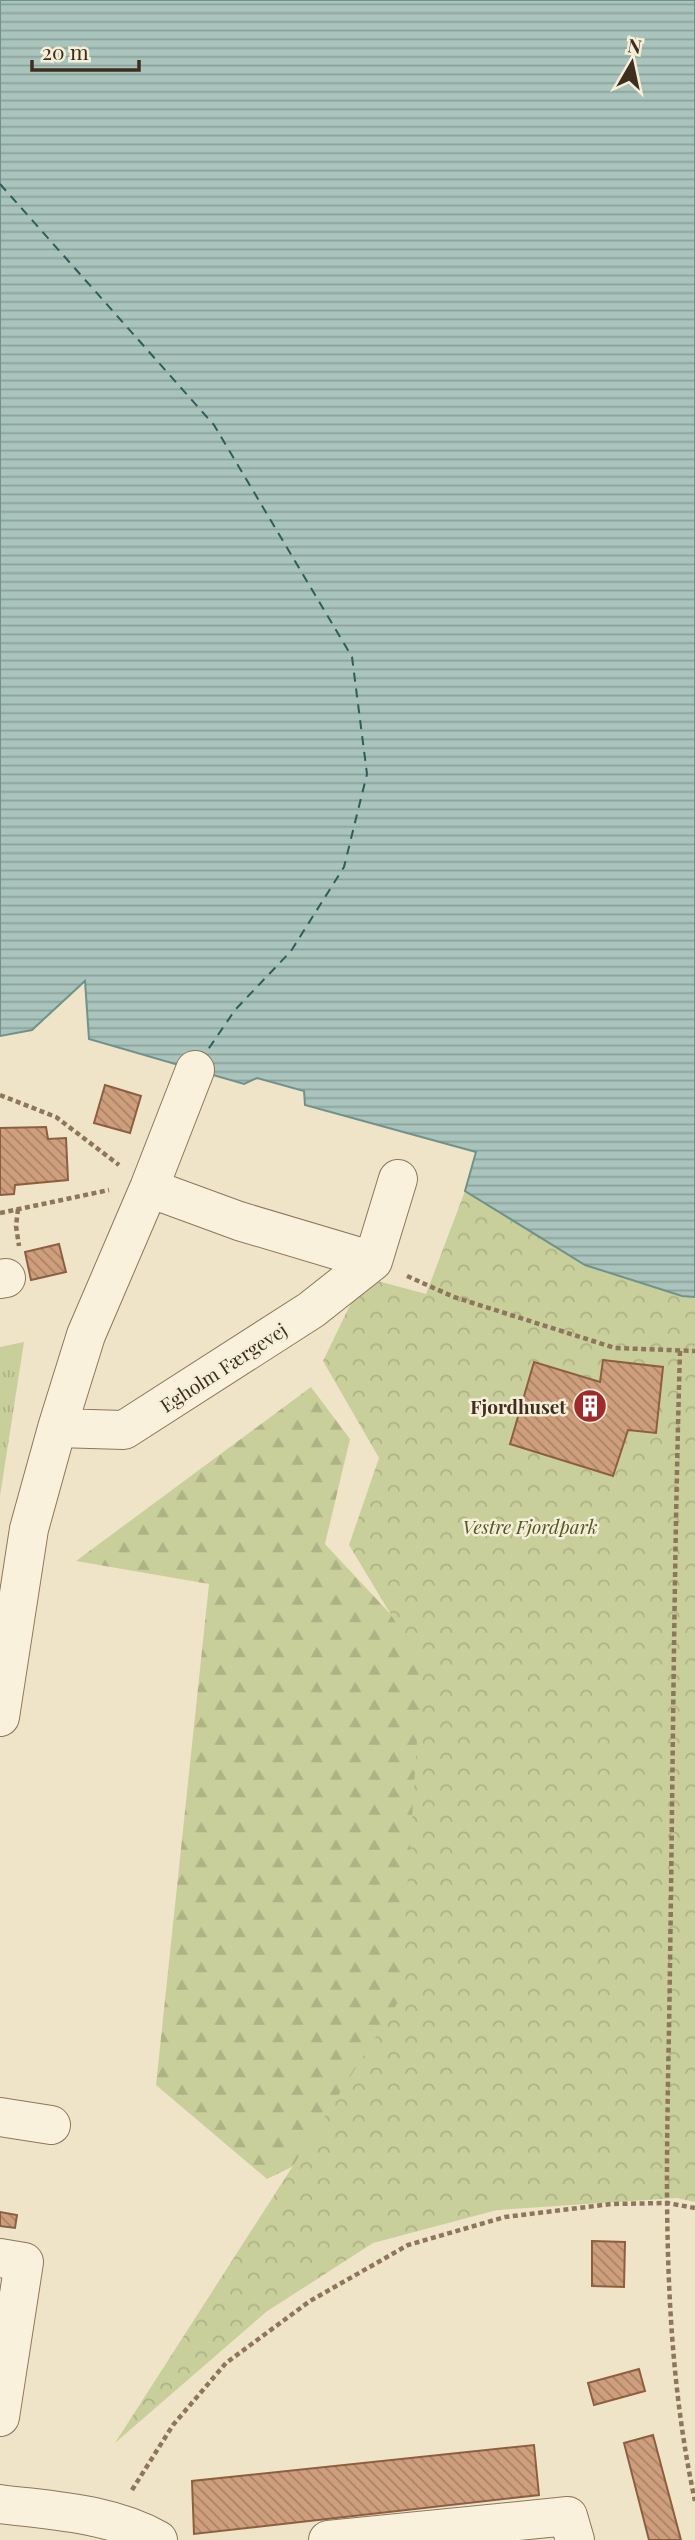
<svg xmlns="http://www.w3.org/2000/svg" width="695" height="2540" viewBox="0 0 695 2540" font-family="'Playfair Display',serif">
  <defs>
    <pattern id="grass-tufts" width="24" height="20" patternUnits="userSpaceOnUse" patternTransform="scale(1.75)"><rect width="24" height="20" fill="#c9cf9b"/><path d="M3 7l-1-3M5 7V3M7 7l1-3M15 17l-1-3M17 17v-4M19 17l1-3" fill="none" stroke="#aeb285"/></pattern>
    <pattern id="forest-firs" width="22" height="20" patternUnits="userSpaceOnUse" patternTransform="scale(1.75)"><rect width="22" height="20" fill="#c9cf9b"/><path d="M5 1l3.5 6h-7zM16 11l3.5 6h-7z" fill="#aeb285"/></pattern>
    <pattern id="park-crowns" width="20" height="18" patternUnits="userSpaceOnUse" patternTransform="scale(1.75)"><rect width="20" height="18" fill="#c9cf9b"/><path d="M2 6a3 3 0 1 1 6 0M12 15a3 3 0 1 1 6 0" fill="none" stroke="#aeb285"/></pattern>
    <pattern id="water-rules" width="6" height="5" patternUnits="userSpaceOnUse" patternTransform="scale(1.75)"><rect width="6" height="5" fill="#a9c4bc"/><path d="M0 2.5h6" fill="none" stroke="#8ba098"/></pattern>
    <pattern id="building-back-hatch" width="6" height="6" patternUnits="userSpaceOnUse" patternTransform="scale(1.75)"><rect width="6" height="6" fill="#cf9f7d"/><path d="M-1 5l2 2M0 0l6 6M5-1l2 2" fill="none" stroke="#a98266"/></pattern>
  </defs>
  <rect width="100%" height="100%" fill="#f0e4c8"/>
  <path fill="url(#grass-tufts)" d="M24,1342L0,1496V1347Z"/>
  <path fill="url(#forest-firs)" d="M311,1387L350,1439L325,1544L425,1651L437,2034L337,2145L267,2179L156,2085L209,1584L76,1561Z"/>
  <path fill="url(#park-crowns)" d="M465,1191L585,1265L682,1296L695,1297V2202L677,2198L497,2210L373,2243L266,2312L115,2443L400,1999L422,1666L349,1545L379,1458L323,1361L351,1303L378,1281L426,1294Z"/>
  <path fill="url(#water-rules)" stroke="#6f938a" stroke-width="2" d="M0,0H695V1297L682,1296L585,1265L465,1191L476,1152L305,1105L304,1091L257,1078L244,1084L89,1039L85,981L32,1030L0,1036Z"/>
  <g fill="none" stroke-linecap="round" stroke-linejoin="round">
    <path stroke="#2f5d5a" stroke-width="2" stroke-dasharray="9 7" stroke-linecap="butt" d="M0,184L214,425L352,657L367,774L344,867L291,951L235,1010L205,1054"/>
  </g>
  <path fill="url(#building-back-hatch)" stroke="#8d5f41" stroke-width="2" d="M105,1085L141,1096L130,1133L94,1123Z
    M46,1127L48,1139L66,1138L68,1180L15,1185L14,1194L0,1195V1128Z
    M59,1244L66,1272L31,1280L25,1252Z
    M603,1360L663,1367L656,1433L628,1430L613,1476L510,1444L534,1362L600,1382Z
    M0,2212L17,2215L15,2228L0,2226Z
    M592,2241L625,2242L624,2287L592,2286Z
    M639,2369L645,2391L594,2405L588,2383Z
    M653,2435L681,2540H649L624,2443Z
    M534,2445L539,2495L194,2534L192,2481Z"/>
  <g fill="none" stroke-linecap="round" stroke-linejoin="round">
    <g stroke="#8d765c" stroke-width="40">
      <path id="minor" d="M149,1188L239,1221L373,1261
        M0,1279L6,1278
        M57,1428L124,1430L311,1310L373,1261L398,1179
        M0,1717L29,1529L57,1428L86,1335L149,1188L195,1070
        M0,2117L51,2125
        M0,2258L24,2262L0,2417
        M0,2504C54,2511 110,2513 158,2540
        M328,2540L568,2516L575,2540"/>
    </g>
    <path stroke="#8d765c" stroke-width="4.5" stroke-dasharray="5 3.5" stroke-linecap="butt" d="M0,1095L56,1117L119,1165
      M18,1209L16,1226L19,1246
      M0,1213L109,1190
      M407,1276L454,1297L615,1348L695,1351
      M680,1351C674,1555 673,1760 670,1964C668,2142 657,2325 695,2501
      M132,2490L173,2425L226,2363L310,2301L408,2245L505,2217L611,2204L667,2203L695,2208"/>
    <use href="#minor" stroke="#faf1dc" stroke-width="38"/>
  </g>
  <defs>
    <g id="building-disc" transform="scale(1.75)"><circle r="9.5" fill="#9e2a2b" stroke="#f7eed8"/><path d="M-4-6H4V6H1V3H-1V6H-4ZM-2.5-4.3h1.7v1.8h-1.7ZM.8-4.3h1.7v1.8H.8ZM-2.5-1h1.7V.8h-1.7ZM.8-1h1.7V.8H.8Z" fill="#fff"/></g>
  </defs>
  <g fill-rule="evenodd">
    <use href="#building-disc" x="590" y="1406"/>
  </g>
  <g text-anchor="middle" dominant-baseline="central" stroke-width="5" stroke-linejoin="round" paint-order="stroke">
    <g font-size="19" fill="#3d2e20" stroke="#f7eed8">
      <text transform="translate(223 1367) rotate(-33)">Egholm Færgevej</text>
    </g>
    <g font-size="19" font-weight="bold" fill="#3d2e20" stroke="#f7eed8" text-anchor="end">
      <text x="566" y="1406">Fjordhuset</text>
    </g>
    <g font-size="19" font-style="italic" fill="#4d5a26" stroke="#f7eed8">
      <text x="530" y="1526">Vestre Fjordpark</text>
    </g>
  </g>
  <g transform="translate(632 63) rotate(9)" stroke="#f7eed8" stroke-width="5" paint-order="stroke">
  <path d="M0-5L12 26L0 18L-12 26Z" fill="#3d2e20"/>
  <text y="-10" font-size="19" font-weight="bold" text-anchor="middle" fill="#3d2e20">N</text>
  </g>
  <path d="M32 60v10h107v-10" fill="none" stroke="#3d2e20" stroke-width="3.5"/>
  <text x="42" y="60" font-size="21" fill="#3d2e20" stroke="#f7eed8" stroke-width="5" paint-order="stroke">20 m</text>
</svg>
